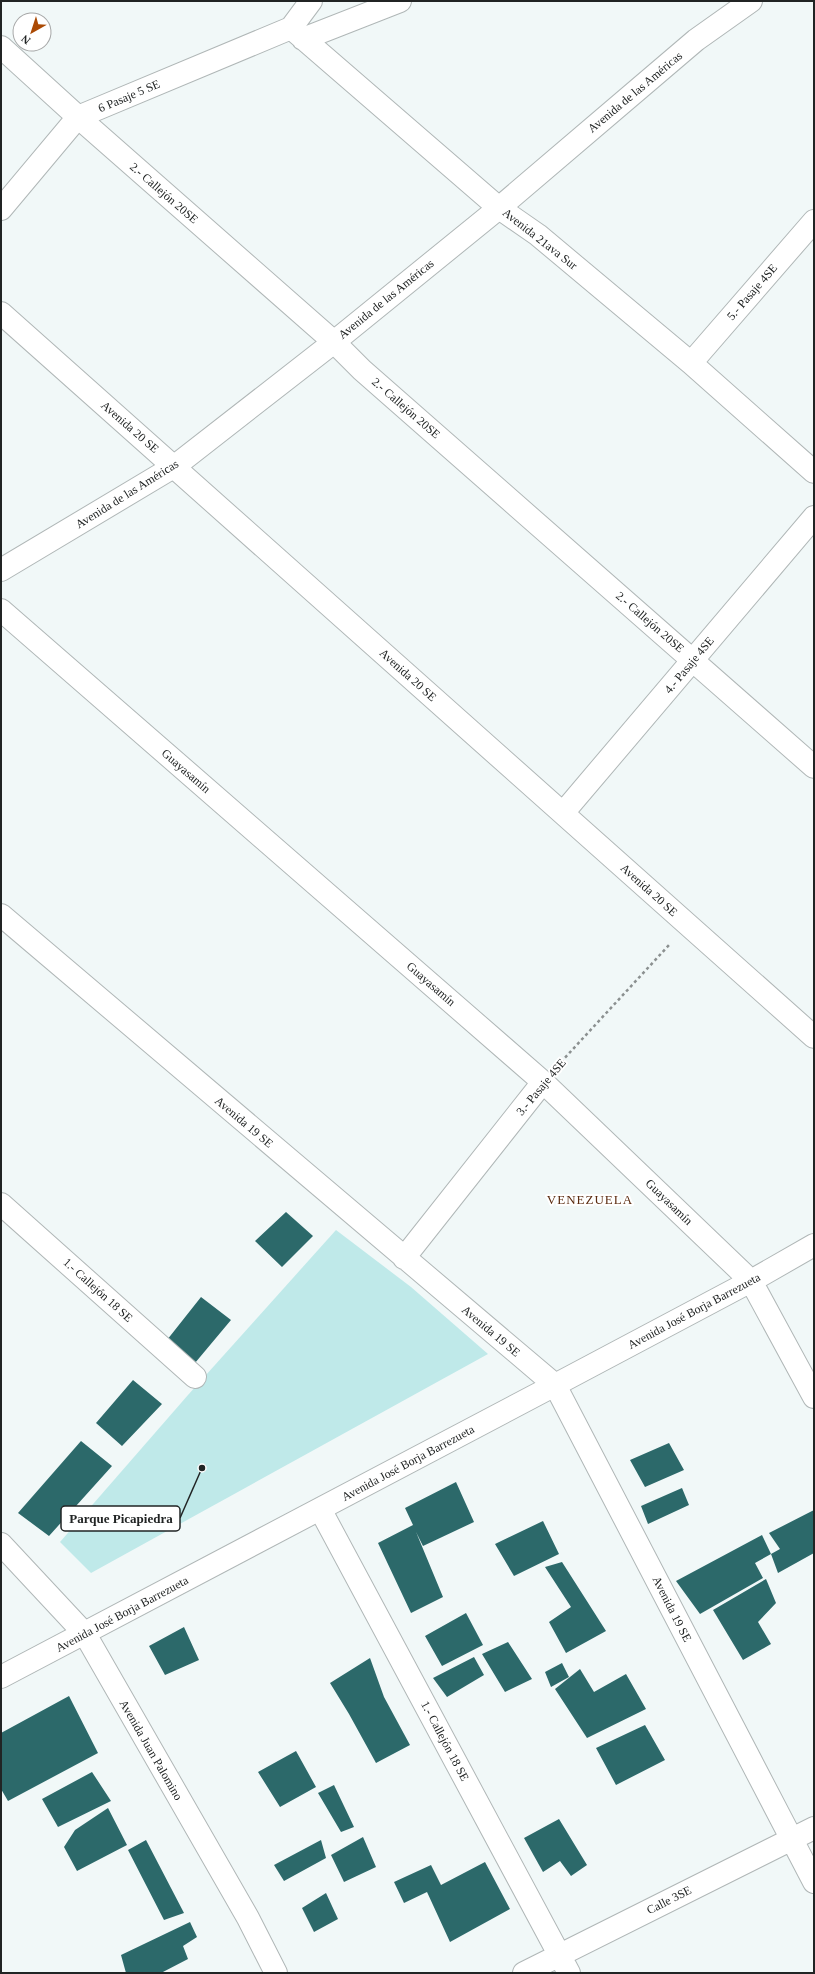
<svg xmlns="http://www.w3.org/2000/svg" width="815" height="1974" viewBox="0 0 815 1974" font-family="'Times New Roman',serif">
  <rect width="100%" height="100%" fill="#f1f8f8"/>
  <path fill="#bfe9e9" d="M336,1230L411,1287L488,1354L91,1573L60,1542L188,1395Z"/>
  <path fill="#2c696a" d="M286,1212L313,1236L282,1267L255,1241Z
    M201,1297L231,1320L195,1363L167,1340Z
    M133,1380L162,1404L122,1446L96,1423Z
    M81,1441L112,1466L49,1536L18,1513Z
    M669,1443L684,1470L645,1487L630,1460Z
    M456,1482L474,1522L423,1546L416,1532L443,1597L411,1613L378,1543L413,1525L405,1508Z
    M682,1488L689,1505L648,1524L641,1506Z
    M814,1510V1553L778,1573L771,1554L780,1549L769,1533Z
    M543,1521L559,1554L514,1576L495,1544Z
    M762,1535L771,1554L755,1563L763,1578L700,1614L676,1581Z
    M562,1562L606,1631L566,1653L549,1622L571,1607L545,1567Z
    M766,1579L776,1603L758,1622L771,1644L743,1660L713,1610Z
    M466,1613L483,1645L442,1666L425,1636Z
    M184,1627L199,1660L165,1675L149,1646Z
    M508,1642L532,1679L505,1692L482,1654Z
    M474,1657L484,1675L447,1697L433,1678Z
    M370,1658L384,1697L410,1745L376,1763L349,1714L330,1683Z
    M562,1663L569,1677L551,1687L545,1672Z
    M580,1669L594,1692L626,1674L646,1709L587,1738L555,1689Z
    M69,1696L98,1753L8,1801L1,1789V1733Z
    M645,1725L665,1760L616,1785L596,1748Z
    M296,1751L316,1787L280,1807L258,1772Z
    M92,1772L111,1801L58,1827L42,1799Z
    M334,1785L354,1827L341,1832L318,1793Z
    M108,1808L127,1845L77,1871L64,1847L75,1830Z
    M559,1819L587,1865L571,1876L560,1861L543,1872L524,1838Z
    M363,1837L376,1867L344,1882L331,1855Z
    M146,1840L184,1913L164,1920L128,1850Z
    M321,1840L326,1858L284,1881L274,1865Z
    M485,1862L510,1909L450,1942L427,1892L404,1903L394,1882L431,1865L441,1885Z
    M326,1893L338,1919L314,1932L302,1908Z
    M190,1922L197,1937L183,1946L188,1959L161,1973H126L121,1955Z"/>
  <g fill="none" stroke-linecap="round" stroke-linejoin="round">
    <g stroke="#b0b7b7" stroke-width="24">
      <path id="minor" d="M291,28L499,208L538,235L691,363L814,472
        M291,28L311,1
        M303,39L400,1
        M1,47L78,117L334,342L362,370L814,767
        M1,209L78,117L291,28
        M1,313L814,1037
        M691,363L814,221
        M1,610L543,1082L751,1281L814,1397
        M563,813L814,517
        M1,915L555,1385L814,1882
        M1,1204L195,1377
        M404,1258L543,1082
        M320,1509L569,1973
        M1,1677L555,1385L751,1281L814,1245
        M524,1973L814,1828"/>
    </g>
    <g stroke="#b0b7b7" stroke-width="24">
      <path id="tertiary" d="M1,570L175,466L334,342L499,208L696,40L751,1
        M1,1544L85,1634L248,1918L276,1973"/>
    </g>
    <path stroke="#8b9090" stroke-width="2.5" stroke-dasharray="3 3" stroke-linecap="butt" d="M561,1062L670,944"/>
    <use href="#minor" stroke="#fff" stroke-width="22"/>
    <use href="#tertiary" stroke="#fff" stroke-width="22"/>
  </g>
  <g text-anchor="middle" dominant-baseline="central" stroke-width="4" stroke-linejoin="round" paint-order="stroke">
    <g font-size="12" fill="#212424" stroke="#fff">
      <text transform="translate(635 92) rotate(-40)">Avenida de las Américas</text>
      <text transform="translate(129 96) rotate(-23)">6 Pasaje 5 SE</text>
      <text transform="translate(164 193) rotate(41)">2.- Callejón 20SE</text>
      <text transform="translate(540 239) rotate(38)">Avenida 21ava Sur</text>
      <text transform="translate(752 292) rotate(-49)">5.- Pasaje 4SE</text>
      <text transform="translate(386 299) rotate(-39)">Avenida de las Américas</text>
      <text transform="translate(406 408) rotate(41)">2.- Callejón 20SE</text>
      <text transform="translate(130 427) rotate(41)">Avenida 20 SE</text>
      <text transform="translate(127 494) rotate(-32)">Avenida de las Américas</text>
      <text transform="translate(650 622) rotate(41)">2.- Callejón 20SE</text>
      <text transform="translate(689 665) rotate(-50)">4.- Pasaje 4SE</text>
      <text transform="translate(408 675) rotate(42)">Avenida 20 SE</text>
      <text transform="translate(186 771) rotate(41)">Guayasamín</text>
      <text transform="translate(649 890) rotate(42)">Avenida 20 SE</text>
      <text transform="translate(431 984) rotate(41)">Guayasamín</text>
      <text transform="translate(541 1087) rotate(-50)">3.- Pasaje 4SE</text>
      <text transform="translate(244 1122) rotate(40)">Avenida 19 SE</text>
      <text transform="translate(669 1202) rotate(44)">Guayasamín</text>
      <text transform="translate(98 1290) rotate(42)">1.- Callejón 18 SE</text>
      <text transform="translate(694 1311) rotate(-28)">Avenida José Borja Barrezueta</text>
      <text transform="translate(491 1331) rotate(40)">Avenida 19 SE</text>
      <text transform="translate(408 1463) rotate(-28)">Avenida José Borja Barrezueta</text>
      <text transform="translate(672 1609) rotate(63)">Avenida 19 SE</text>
      <text transform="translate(122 1614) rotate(-28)">Avenida José Borja Barrezueta</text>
      <text transform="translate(445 1741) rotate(62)">1.- Callejón 18 SE</text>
      <text transform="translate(151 1750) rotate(60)">Avenida Juan Palomino</text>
      <text transform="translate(669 1900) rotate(-27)">Calle 3SE</text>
    </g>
    <g font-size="13" letter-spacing="1" fill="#5a2a0f" stroke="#fff">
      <text x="590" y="1199">VENEZUELA</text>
    </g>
  </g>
  <path fill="none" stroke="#212424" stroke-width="1.5" d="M202 1468L180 1518"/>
  <circle fill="#212424" stroke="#fff" stroke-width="1.5" cx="202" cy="1468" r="4"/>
  <rect fill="#fff" stroke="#212424" stroke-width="1.5" x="61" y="1506" width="119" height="25" rx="4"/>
  <g font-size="13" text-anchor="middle" font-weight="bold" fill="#212424">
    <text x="121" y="1523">Parque Picapiedra</text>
  </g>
  <rect width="815" height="1974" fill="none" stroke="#212424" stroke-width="4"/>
  <g transform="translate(32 32) rotate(219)"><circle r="19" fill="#ffffff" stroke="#a6a7a7"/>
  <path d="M0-3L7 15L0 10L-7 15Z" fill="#ab4a04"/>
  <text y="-6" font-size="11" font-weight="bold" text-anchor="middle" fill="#212424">N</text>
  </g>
</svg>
